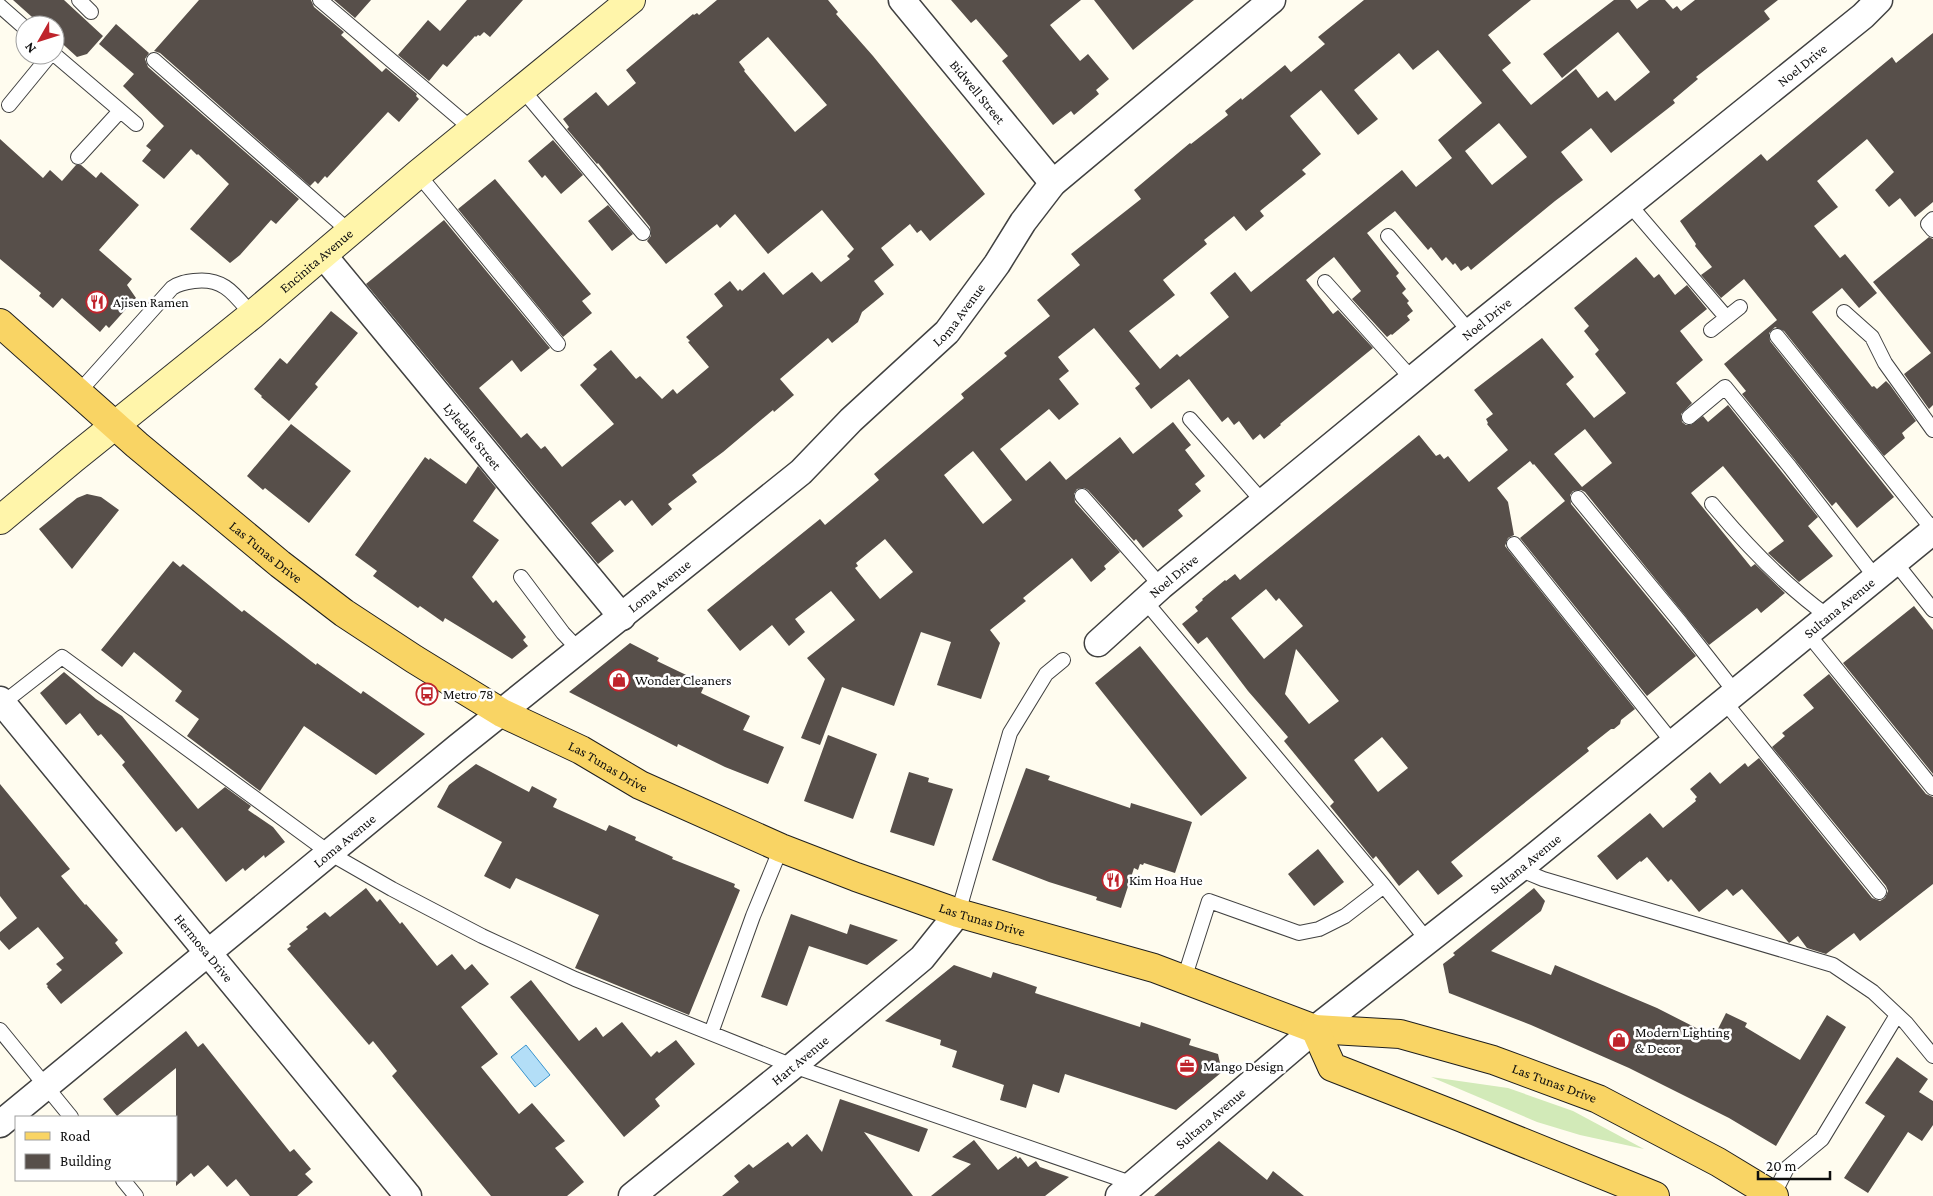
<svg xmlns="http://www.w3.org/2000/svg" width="1933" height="1196" viewBox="0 0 1933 1196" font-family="'Crimson Pro',serif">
  <rect width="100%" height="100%" fill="#fffcef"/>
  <path fill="#d2eab8" d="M1431,1077L1508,1088L1573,1111L1644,1149L1580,1135L1537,1122Z"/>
  <path fill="#b3def7" stroke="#3994ce" d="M526,1045L550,1075L535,1087L511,1057Z"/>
  <path fill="#574f4a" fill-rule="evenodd" d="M13,0H64L103,36L87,54L77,57L55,37V25H41Z
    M199,0H311L314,7L344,32L341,35L382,72L386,68L417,94L416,96L419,99L399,122L388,112L327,178L325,176L318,184L315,181L310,186L160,53L154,51Z
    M334,0H371L355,18Z
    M467,0H523L490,37L484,32L480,36L478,35L476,37L475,36L447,67L443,64L429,81L398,55L428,20L440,31Z
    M717,0H828L838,12L836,14L873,56L985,194L930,241L921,230L917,233L910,224L881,248L894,265L874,281L884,294L862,312L858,322L832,343L828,338L780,379L794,395L774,412L773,410L723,452L692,475L697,482L668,504L672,509L652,526L632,500L625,506L620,500L591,523L614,551L598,564L366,284L444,220L550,348L521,372L512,360L479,388L521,438L527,433L541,449L545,446L562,467L614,424L580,385L597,369L593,365L611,350L636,379L640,376L662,399L673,389L677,394L709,367L688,342L690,341L686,337L723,306L714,294L730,281L738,291L740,289L742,291L764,272L783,295L812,272L821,282L850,259L847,256L854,249L822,210L768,254L735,214L720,228L717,224L666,264L647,241L651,236L650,227L598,163L597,164L567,129L569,127L563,119L596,92L608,106L636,83L626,70L693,14L694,15L697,13L699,15ZM768,37L827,105L795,132L744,71L745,70L739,62Z
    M951,0H1081L1050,25L1080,61L1088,54L1109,79L1096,90L1099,94L1074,115L1071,111L1053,125L1002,61L1008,56L976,19L971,23Z
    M1094,0H1194L1133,50Z
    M1364,0H1531L1488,35L1511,63L1502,70L1531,105L1576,69L1598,98L1607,91L1615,101L1650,72L1618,32L1562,78L1543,54L1614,0H1630L1637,9L1649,0H1665L1673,9L1677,6L1681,11L1695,0H1778L1764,11L1770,19L1696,77L1698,79L1673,100L1675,103L1611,153L1591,128L1561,152L1583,180L1555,201L1471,270L1468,266L1461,271L1455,263L1453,265L1446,257L1442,261L1431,247L1428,250L1395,211L1367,233L1399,273L1396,276L1406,289L1402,293L1409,301L1407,303L1413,311L1407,316L1410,320L1392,335L1391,334L1387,337L1352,299L1361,291L1334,257L1306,280L1333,314L1338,310L1373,348L1280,424L1281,425L1264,439L1260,434L1253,440L1239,421L1234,425L1228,417L1222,422L1189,379L1151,409L1135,388L1140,384L1094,328L1058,357L1069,371L1059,379L1079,404L1059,420L1049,409L1000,449L1026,481L1050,461L1066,480L1120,437L1133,454L1173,422L1191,445L1185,450L1205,476L1195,484L1201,491L1178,510L1183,516L1143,548L1136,539L1134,541L1088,490L1084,488L1077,489L1074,494L1075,502L1120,552L1104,566L1106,569L1091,582L1072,558L1023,598L1026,601L990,630L1000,643L981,699L937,685L951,642L921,632L894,706L842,687L820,745L801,738L825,679L807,658L855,620L831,591L795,619L805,632L789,646L772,625L740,651L707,610L820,519L825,525L879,480L874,474L964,398L961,394L1007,356L1004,353L1050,316L1037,300L1080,265L1071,254L1141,199L1134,190L1190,143L1191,144L1228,115L1225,111L1241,98L1242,100L1285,65L1291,72L1325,44L1318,37ZM1438,50L1482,103L1438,140L1452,158L1416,187L1402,170L1251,292L1235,272L1210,293L1229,317L1180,357L1177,354L1160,369L1129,331L1175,295L1163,280L1207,244L1204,240L1234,216L1246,231L1264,216L1260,211L1306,174L1302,170L1321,154L1290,116L1321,90L1358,135L1378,119L1354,90L1399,53L1413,70ZM1499,123L1527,157L1492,185L1465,151ZM973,451L1012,500L983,524L944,475ZM885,539L913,572L880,599L855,568L858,566L856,563Z
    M116,24L149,53L145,59L148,67L299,199L276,224L271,220L240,255L230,263L190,229L229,184L198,154L197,155L191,149L164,179L142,161L151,150L146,146L164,126L123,86L134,74L99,44Z
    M1933,33V202L1915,217L1900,198L1889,207L1875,190L1894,172L1867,139L1817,181L1838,207L1814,226L1840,258L1845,254L1877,293L1859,308L1842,288L1812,312L1872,387L1874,386L1877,389L1886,381L1890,385L1916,421L1902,433L1905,438L1884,456L1784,331L1775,327L1769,333L1770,341L1894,497L1857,528L1836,502L1832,506L1742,394L1746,391L1724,364L1777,320L1744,279L1721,298L1701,275L1712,267L1695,246L1696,244L1680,221L1761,154L1767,161L1892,57L1896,63Z
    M0,139L43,178L50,170L62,181L76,165H81L96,178L101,172L139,205L99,250L132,279L127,285L136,298L109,328L106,325L100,332L62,298L53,308L39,296L41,293L0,259Z
    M553,140L583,175L561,194L545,175L542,178L528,161Z
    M495,179L591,294L582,301L592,313L563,337L458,209Z
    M608,205L633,234L612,251L588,221Z
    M1929,237L1933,239V405L1929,409L1904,374L1931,353L1873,282Z
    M1636,257L1654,278L1659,274L1675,295L1687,285L1707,309L1680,331L1703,360L1676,383L1692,403L1681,414L1682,422L1686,425H1691L1703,416L1708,422L1728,405L1818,517L1808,526L1833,556L1799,582L1768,553L1784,541L1723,466L1691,493L1751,567L1755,564L1785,593L1761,613L1757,608L1709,645L1585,492L1581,490L1573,491L1570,495L1571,504L1696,656L1647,696L1520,538L1565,501L1534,464L1533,465L1530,461L1497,488L1508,502L1514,535L1508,538L1505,546L1635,709L1621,720L1620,724L1614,729H1611L1587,748L1589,751L1451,862L1463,876L1438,895L1418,870L1399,886L1376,856L1373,859L1330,806L1334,802L1284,741L1288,737L1248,691L1207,637L1198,644L1182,624L1198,611L1195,607L1203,600L1202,599L1225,580L1226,581L1235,574L1240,580L1419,435L1436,456L1440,454L1444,459L1448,456L1469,482L1508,450L1487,424L1488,423L1486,419L1493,414L1474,390L1542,338L1574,377L1566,384L1594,418L1626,393L1595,354L1599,350L1584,331L1589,326L1574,308ZM1585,429L1612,463L1582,487L1554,454ZM1266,589L1276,601L1279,598L1303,626L1264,659L1231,618ZM1296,649L1339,701L1309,724L1285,694ZM1382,737L1408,768L1378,792L1354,760Z
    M331,311L358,333L315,384L318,387L289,421L261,397L262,396L254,389L280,358L287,364Z
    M291,424L351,471L309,523L265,488L263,490L247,476Z
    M425,457L429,460L430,458L466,484L478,466L496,488L473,521L499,540L472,577L493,603L496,600L526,637L523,640L528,646L512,659L445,618L443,622L420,606L418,608L373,576L377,571L355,555Z
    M87,494L101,497L119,510L72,569L39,529L77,498Z
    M173,561L180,567L183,564L242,612L244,610L316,665L317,663L361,694L363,691L425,734L376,775L304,726L260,791L187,736L199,719L175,701L182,691L134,652L122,667L101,650Z
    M1914,606L1933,630V774L1843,663Z
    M630,643L659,658L657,661L705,684L701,693L750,716L743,730L784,747L768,784L725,767L678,744L677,747L569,692Z
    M1140,646L1247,778L1201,816L1095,683Z
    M64,672L96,699L122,716L198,809L225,787L251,806L248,810L273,827L285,842L265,858L264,855L245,871L243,868L226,882L182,827L176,832L122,765L125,762L101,734L98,736L80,713L66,725L40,693Z
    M1829,674L1926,794L1933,797V884L1860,941L1854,933L1826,954L1807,948L1798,936L1789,943L1742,889L1733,896L1727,889L1699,912L1671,879L1668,882L1647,857L1641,862L1640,861L1617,880L1597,856L1650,813L1663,828L1696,801L1695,799L1697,797L1690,789L1710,772L1720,784L1745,763L1748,767L1759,758L1872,898L1880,901L1885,898L1888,891L1886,886L1772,747L1785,736L1782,733L1814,708L1803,695Z
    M828,735L877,754L853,819L804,801Z
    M476,764L529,792L532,786L557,799L553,807L606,831L609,825L636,837L635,840L673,857L672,859L735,884L734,887L740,890L689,1015L575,968L599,915L516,878L510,889L484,876L502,842L437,807L449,785Z
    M1026,768L1050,776L1048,780L1130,808L1131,803L1192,822L1175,873L1144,863L1143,865L1140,864L1138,870L1134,868L1121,908L1096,900L1097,897L1049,882L992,860Z
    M909,772L929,778L928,782L953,789L934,846L890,832Z
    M0,784L70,869L61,876L85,905L86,904L118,940L115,943L123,953L61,1004L47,987L48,986L46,984L62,970L56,964L64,958L38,927L9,950L0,940V932L17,918L0,896Z
    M1318,849L1344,882L1314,906L1288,874Z
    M366,888L377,902L380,899L400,924L402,922L437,966L452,954L465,970L472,964L489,984L461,1007L498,1054L481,1067L519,1114L532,1103L565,1141L555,1148L584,1182L567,1196H491L392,1076L397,1071L373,1041L369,1045L287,949L291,946L289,944L308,929L306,927L325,912L330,917Z
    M1534,888L1545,901L1541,911L1491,951L1551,975L1555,965L1657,1008L1714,1037L1726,1013L1747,1023L1745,1027L1800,1060L1827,1015L1846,1027L1776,1146L1729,1118L1629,1068L1531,1025L1449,993L1443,964L1455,955L1453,953Z
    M791,914L847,934L850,924L898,940L867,965L809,946L787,1006L761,997Z
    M954,965L991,978L993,972L1037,987L1035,993L1140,1027L1141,1022L1191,1039L1189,1045L1218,1054L1222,1072L1176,1110L1065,1074L1059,1093L1033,1084L1026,1108L1000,1100L1004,1085L952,1067L957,1051L940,1045L941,1040L885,1021Z
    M531,980L579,1041L596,1027L603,1037L622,1022L651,1057L657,1051L659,1053L676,1040L695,1064L655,1099L660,1106L624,1137L510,997Z
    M186,1031L198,1047L203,1043L290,1152L294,1149L311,1169L305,1174L313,1182L297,1196H250L236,1179L227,1187L208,1165L194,1177L191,1173L176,1186V1068L117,1116L103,1099Z
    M1897,1057L1928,1079L1919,1092L1933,1101V1125L1922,1141L1908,1132L1868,1193L1844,1178L1885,1116L1865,1103Z
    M840,1099L928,1129L919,1152L864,1132L913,1196H722L739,1182L734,1176L749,1164L753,1168L788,1142L792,1147L807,1134L822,1152Z
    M974,1140L998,1170L1016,1156L1018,1159L1020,1157L1028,1167L1036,1161L1040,1167L1069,1177L1045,1196H931L971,1164L952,1157Z
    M1219,1141L1267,1180L1273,1171L1304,1196H1154Z"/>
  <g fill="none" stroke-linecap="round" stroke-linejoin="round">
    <g stroke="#414141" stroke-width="16">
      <path id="lane" d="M79,0L91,12
        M320,0L473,130
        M0,6L25,28
        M55,55L136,124
        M154,60L350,232
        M522,89L643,233
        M9,105L50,55
        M78,157L120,111
        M418,174L558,344
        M1629,204L1726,317
        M1933,219L1928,224L1933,230
        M1388,236L1470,332
        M1325,282L1413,380
        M1844,312L1872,337L1885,363L1933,430
        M1711,330L1740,307
        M1777,336L1933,530
        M78,393L172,288C179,283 186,282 194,281C224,277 235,295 252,315
        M1689,417L1725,387L1790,467L1876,578
        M1190,419L1263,502
        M1082,496L1161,586
        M1578,498L1681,623L1735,692
        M1712,504C1747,546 1784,585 1829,617
        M1514,544L1673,743
        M1895,562L1933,610
        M521,577L563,633L579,650
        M1145,601L1384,886L1427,940
        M1808,634L1933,788
        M1724,701L1879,892
        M3,703L62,657L331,854L392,889L482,936L575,979L793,1066L1134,1184
        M1519,869L1543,879L1833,965L1873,992L1906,1023L1933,1056
        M958,913L1010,733L1046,674L1063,660
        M1184,979L1209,901L1299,933L1319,929L1345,916L1384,886
        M0,1030L71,1117
        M711,1033L753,916L781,848
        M123,1180L136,1196
        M1773,1196L1787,1168L1822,1139L1897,1015"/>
    </g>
    <g stroke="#414141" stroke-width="29">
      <g id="street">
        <path id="s1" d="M902,0L1053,183"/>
        <path id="s2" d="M323,255L622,617"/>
        <path id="s3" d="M1098,643L1161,586L1470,332L1863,16L1879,0"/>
        <path id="s4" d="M0,700L408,1196"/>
        <path id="s5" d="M0,1124L458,747L801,472L851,420L947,332L997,264L1023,222L1053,183L1272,0"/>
        <path id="s6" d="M632,1196L793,1066L922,958L958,913"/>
        <path id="s7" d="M1119,1196L1315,1029L1519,869L1933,531"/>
      </g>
    </g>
    <g stroke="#303030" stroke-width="30">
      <g id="secondary">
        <path id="s8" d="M0,520L73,459L252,315L418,174L631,0"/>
      </g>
    </g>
    <g stroke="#1f1f1f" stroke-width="30">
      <g id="primary">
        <path id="s9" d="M0,323L137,445L280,564L344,613L414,659L502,713L581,750L640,785L781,848L856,877L958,913L1154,968L1315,1029L1400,1034L1493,1060L1598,1099L1718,1162L1774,1196"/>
        <path d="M1315,1029L1332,1067L1460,1117L1655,1196"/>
      </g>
    </g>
    <use href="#lane" stroke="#fff" stroke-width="14"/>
    <use href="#street" stroke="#fff" stroke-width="26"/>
    <use href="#secondary" stroke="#fff5aa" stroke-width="28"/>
    <use href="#primary" stroke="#f9d464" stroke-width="28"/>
  </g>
  <defs>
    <g id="restaurant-ring" transform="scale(1.125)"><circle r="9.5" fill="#fff" stroke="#bf242c" stroke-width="1.5"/><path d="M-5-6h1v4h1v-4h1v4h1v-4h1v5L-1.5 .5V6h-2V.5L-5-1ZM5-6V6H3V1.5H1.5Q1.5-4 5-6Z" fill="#bf242c"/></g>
    <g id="shop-ring" transform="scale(1.125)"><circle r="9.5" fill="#fff" stroke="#bf242c" stroke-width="1.5"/><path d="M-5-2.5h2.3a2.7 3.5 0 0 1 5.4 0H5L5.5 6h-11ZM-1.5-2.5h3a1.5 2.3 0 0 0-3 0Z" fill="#bf242c"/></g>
    <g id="bus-ring" transform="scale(1.125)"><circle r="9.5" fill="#fff" stroke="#bf242c" stroke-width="1.5"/><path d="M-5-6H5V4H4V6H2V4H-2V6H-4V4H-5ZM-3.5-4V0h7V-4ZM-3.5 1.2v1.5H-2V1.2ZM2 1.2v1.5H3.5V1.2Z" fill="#bf242c"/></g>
    <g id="office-ring" transform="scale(1.125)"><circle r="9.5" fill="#fff" stroke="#bf242c" stroke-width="1.5"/><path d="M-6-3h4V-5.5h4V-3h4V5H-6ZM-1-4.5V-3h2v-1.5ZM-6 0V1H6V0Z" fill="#bf242c"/></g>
  </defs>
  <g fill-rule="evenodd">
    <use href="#restaurant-ring" x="97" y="302"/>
    <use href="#shop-ring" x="619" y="680"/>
    <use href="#bus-ring" x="427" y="694"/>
    <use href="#restaurant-ring" x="1113" y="880"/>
    <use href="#shop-ring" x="1619" y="1040"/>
    <use href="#office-ring" x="1187" y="1066"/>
  </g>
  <g text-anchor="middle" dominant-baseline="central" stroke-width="5" stroke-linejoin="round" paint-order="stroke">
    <g font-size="14" fill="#0e0e0e" stroke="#fff">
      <text stroke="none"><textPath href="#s3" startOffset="911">Noel Drive</textPath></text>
      <text stroke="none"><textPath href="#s1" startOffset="119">Bidwell Street</textPath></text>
      <text stroke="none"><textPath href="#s8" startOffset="409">Encinita Avenue</textPath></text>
      <text stroke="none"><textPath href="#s5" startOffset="1256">Loma Avenue</textPath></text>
      <text stroke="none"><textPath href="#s3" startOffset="506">Noel Drive</textPath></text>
      <text stroke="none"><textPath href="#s2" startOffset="235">Lyledale Street</textPath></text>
      <text stroke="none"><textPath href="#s9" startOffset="351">Las Tunas Drive</textPath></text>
      <text stroke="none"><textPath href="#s3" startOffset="101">Noel Drive</textPath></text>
      <text stroke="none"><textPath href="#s5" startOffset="851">Loma Avenue</textPath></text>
      <text stroke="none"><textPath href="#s7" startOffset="930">Sultana Avenue</textPath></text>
      <text stroke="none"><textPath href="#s9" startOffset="756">Las Tunas Drive</textPath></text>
      <text stroke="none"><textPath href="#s5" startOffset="446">Loma Avenue</textPath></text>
      <text stroke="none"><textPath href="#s7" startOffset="525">Sultana Avenue</textPath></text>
      <text stroke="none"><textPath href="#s9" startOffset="1161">Las Tunas Drive</textPath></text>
      <text stroke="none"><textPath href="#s4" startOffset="321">Hermosa Drive</textPath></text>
      <text stroke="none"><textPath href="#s6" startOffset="216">Hart Avenue</textPath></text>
      <text stroke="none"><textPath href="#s9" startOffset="1759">Las Tunas Drive</textPath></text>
      <text stroke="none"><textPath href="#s7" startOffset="120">Sultana Avenue</textPath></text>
    </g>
    <g font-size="14" fill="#0e0e0e" stroke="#fff" text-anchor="start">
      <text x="113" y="302">Ajisen Ramen</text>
      <text x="635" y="680">Wonder Cleaners</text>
      <text x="443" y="694">Metro 78</text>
      <text x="1129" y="880">Kim Hoa Hue</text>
      <text x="1635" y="1032">Modern Lighting<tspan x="1635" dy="16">&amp; Decor</tspan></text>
      <text x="1203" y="1066">Mango Design</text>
    </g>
  </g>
  <rect x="15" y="1116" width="162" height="65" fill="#ffffff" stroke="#9f9f9f"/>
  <rect x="25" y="1132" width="25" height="8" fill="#f9d464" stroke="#9f9f9f"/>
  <text x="60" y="1141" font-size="15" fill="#0e0e0e">Road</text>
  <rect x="25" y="1154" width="25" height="15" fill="#574f4a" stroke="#9f9f9f"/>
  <text x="60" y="1166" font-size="15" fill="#0e0e0e">Building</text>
  <g transform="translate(40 40) rotate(231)"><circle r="24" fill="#ffffff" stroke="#9f9f9f"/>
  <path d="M0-4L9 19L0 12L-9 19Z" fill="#bf242c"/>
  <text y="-8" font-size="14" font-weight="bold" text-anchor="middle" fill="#0e0e0e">N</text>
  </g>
  <path d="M1758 1171v8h72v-8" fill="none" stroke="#0e0e0e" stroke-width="2.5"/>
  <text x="1766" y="1171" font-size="15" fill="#0e0e0e" stroke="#ffffff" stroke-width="4" paint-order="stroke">20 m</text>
</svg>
